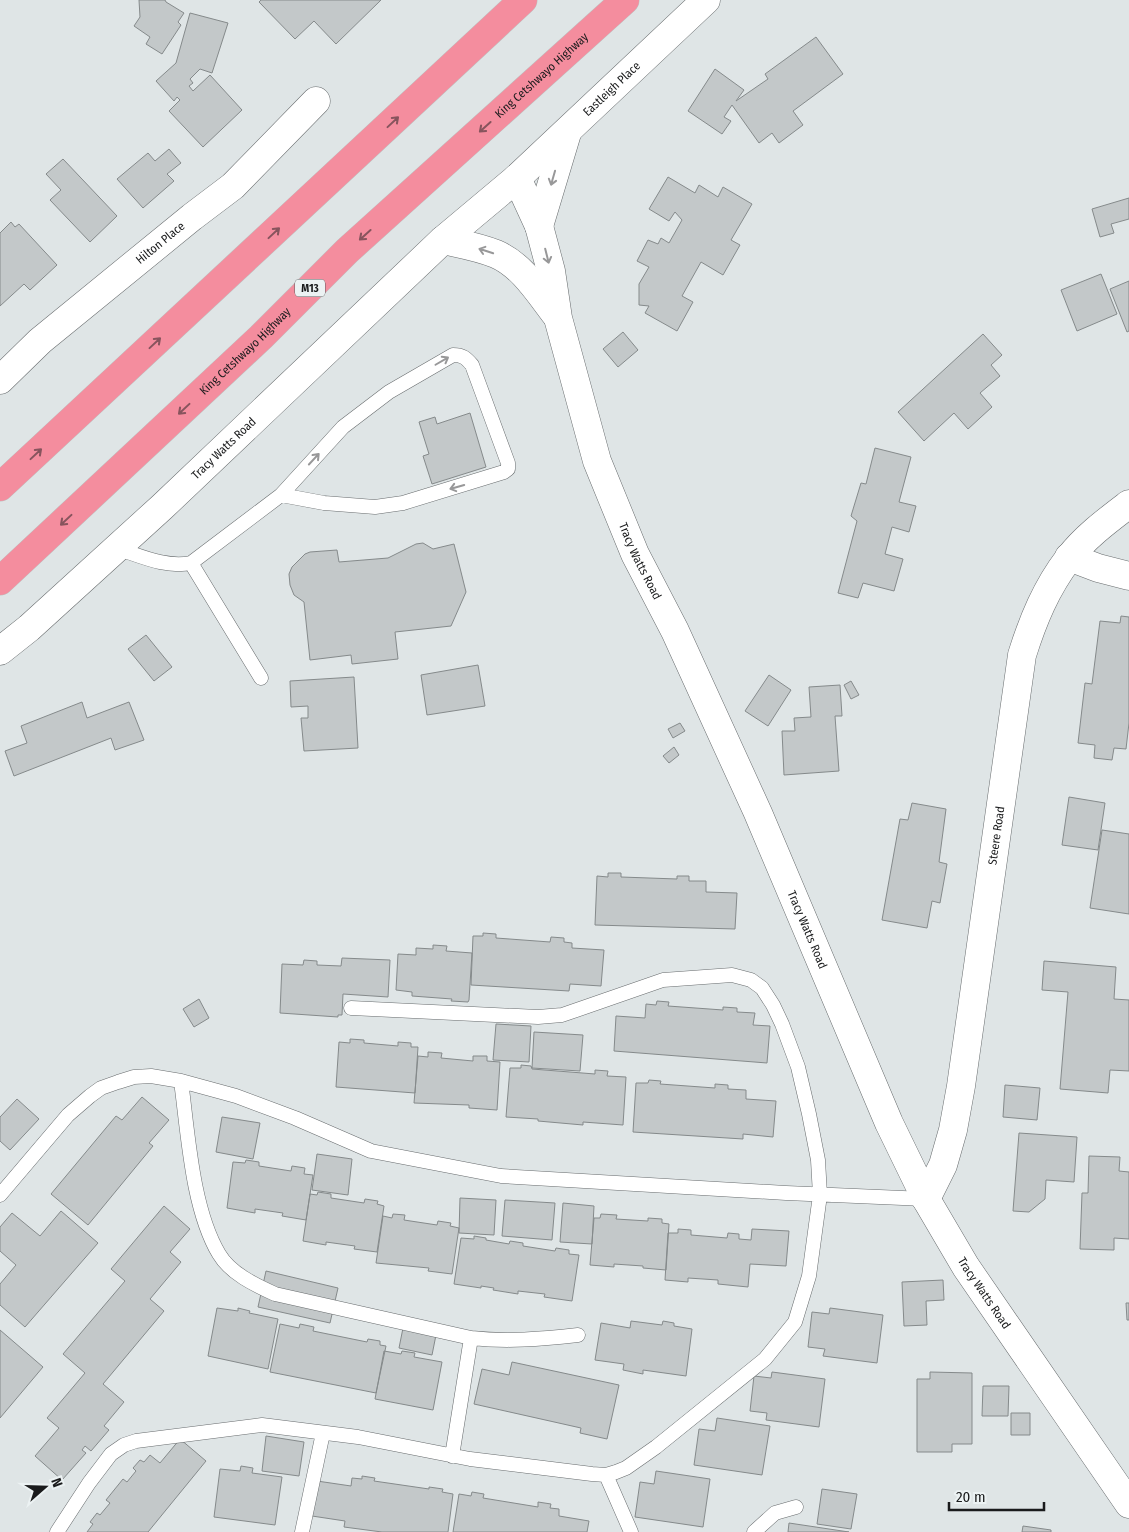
<svg xmlns="http://www.w3.org/2000/svg" width="1129" height="1532" viewBox="0 0 1129 1532" font-family="'Fira Sans Condensed',sans-serif">
  <rect width="100%" height="100%" fill="#dfe5e6"/>
  <path fill="#c3c8c9" stroke="#858a8b" d="M139,0H165L166,2L184,13L178,22L181,25L162,54L146,44L150,37L134,26L140,17Z
    M261,0H381L336,44L314,21L295,39L259,2Z
    M190,13L228,23L212,73L200,69L190,79L193,83L189,86L193,91L210,75L242,110L203,147L169,111L180,100L177,97L174,101L156,81L176,63Z
    M816,37L843,74L793,111L803,125L779,143L772,133L759,143L732,105L724,117L731,121L722,134L688,111L715,69L744,90L736,101L768,79L765,74Z
    M169,149L181,163L167,174L174,181L143,208L117,179L148,153L155,161Z
    M63,159L117,216L90,242L50,200L61,190L46,174Z
    M668,177L695,193L699,185L718,197L723,187L752,204L731,240L740,245L723,275L701,262L682,296L693,302L677,331L645,313L649,306L639,305V284L649,267L637,261L648,240L658,244L661,238L669,243L682,220L675,212L669,221L649,209Z
    M1129,198V219L1111,224L1114,233L1100,237L1092,209Z
    M11,222L15,227L19,224L57,265L30,290L24,284L0,306V233Z
    M1101,274L1117,314L1077,331L1061,290Z
    M1129,281V331L1127,332L1110,289Z
    M623,332L638,350L618,367L603,349Z
    M983,334L1002,355L991,365L1000,376L980,393L992,407L968,429L954,413L924,441L898,412Z
    M470,413L486,467L432,484L423,456L429,454L419,422L435,417L437,424Z
    M875,448L911,457L899,502L916,506L909,532L892,527L885,554L903,559L894,591L863,583L858,598L838,593L857,521L851,516L861,483L866,484Z
    M423,543L433,549L454,544L466,592L451,626L395,632L398,659L352,664L351,655L310,660L304,602L294,595L290,585L289,574L292,567L305,554L310,552L337,550L339,562L388,558L416,544Z
    M1121,616L1129,617V723L1126,749L1114,748L1112,760L1094,758L1095,745L1078,743L1085,683L1092,684L1100,621L1120,623Z
    M146,635L172,667L154,681L128,649Z
    M478,665L485,706L427,715L421,675Z
    M769,675L791,690L768,726L745,711Z
    M354,677L358,748L304,751L301,718H308V706L291,707L290,681Z
    M851,681L859,695L851,699L844,685Z
    M840,685L842,716H835L839,771L784,775L782,731H795L794,718L811,717L809,687Z
    M82,702L87,718L129,702L144,740L115,750L111,738L14,776L5,751L27,743L21,726Z
    M680,723L685,731L673,738L668,729Z
    M674,747L679,755L669,763L663,756Z
    M1069,797L1105,803L1098,850L1062,845Z
    M912,803L946,809L939,862L947,864L940,903L932,901L927,928L882,920L900,819L908,820Z
    M1102,830L1129,834V914L1090,908Z
    M608,873H621V877L677,879V876H689V881H706V892L737,893L735,929L595,925L597,876L608,877Z
    M483,933L496,934V938L550,942L551,937L564,938V942L572,943V948L604,950L601,986L570,984L569,991L471,985L473,936H483Z
    M433,945L447,946L446,951L472,953L469,1000L468,1002L451,1001L452,999L412,996V992L396,990L398,954L416,955V948L433,949Z
    M342,958L390,960L388,997L343,994L342,1015H338V1017L280,1013L282,964L303,965L304,960L317,961V965L341,966Z
    M1044,961L1116,967L1114,999L1129,1000V1071L1110,1070L1108,1093L1060,1089L1068,992L1042,990Z
    M199,999L209,1018L194,1027L183,1009Z
    M657,1001L669,1002L668,1006L723,1010V1007L737,1008V1012L755,1013L753,1025L770,1026L767,1063L614,1051L616,1016L645,1018L646,1004L656,1005Z
    M496,1024L531,1026L529,1062L493,1060Z
    M534,1032L583,1035L580,1071L532,1068Z
    M350,1039L364,1040V1043L398,1046V1042L411,1043V1047H418L415,1093L336,1087L339,1042L350,1043Z
    M428,1052L442,1053L441,1058L473,1061V1056H487V1061L500,1062L497,1110L469,1108V1105L414,1103L418,1056L428,1057Z
    M521,1065L531,1066L532,1069L595,1074V1070L608,1071L607,1076L626,1077L623,1125L583,1122V1125L538,1121V1119L506,1117L510,1068H521Z
    M649,1080L661,1081L660,1084L715,1088V1084L728,1085V1089L746,1090V1099L776,1101L773,1137L743,1134V1139L633,1132L636,1083H648Z
    M1005,1085L1040,1088L1037,1120L1003,1117Z
    M142,1097L169,1120L149,1143L153,1146L88,1225L51,1194L116,1116L122,1120Z
    M17,1099L39,1119L10,1150L0,1141V1117Z
    M222,1117L260,1123L253,1159L216,1152Z
    M1019,1133L1077,1137L1074,1182L1046,1180L1045,1199L1029,1212L1013,1211Z
    M317,1154L352,1159L348,1195L312,1190Z
    M1089,1156L1120,1157L1119,1171L1129,1172V1239L1114,1238V1250L1080,1249L1082,1193H1088Z
    M246,1160L259,1162V1166L291,1171L292,1166L305,1168L304,1174L313,1175L306,1220L282,1216L283,1213L255,1209V1213L227,1208L233,1162L245,1163Z
    M318,1192L331,1194V1198L364,1203L365,1199L378,1201L377,1204L384,1206L377,1252L354,1249L355,1246L326,1242V1245L303,1241L310,1194L317,1195Z
    M460,1198L496,1200L494,1235L459,1233Z
    M505,1200L555,1203L552,1240L502,1236Z
    M563,1203L594,1206L592,1244L560,1242Z
    M164,1206L190,1229L170,1252L181,1262L150,1299L164,1311L103,1384L124,1402L104,1426L109,1430L91,1451L85,1446L82,1450L86,1453L62,1480L35,1456L59,1428L47,1418L85,1373L63,1354L125,1281L111,1269Z
    M61,1211L98,1243L25,1327L0,1305V1284L16,1265L0,1251V1227L12,1213L40,1236Z
    M393,1214L405,1215L404,1220L437,1225L438,1221L451,1223L450,1226L459,1228L452,1274L428,1271L429,1268L376,1263L383,1216L392,1218Z
    M601,1214L617,1215L616,1219L648,1221V1218L662,1219V1223L669,1224L666,1270L643,1268V1266L614,1264V1267L590,1265L594,1218H600Z
    M678,1229L691,1230V1235L727,1238L728,1233L739,1234V1239L751,1240L752,1229L789,1231L786,1266L750,1264L748,1287L718,1284V1280L688,1278V1282L665,1280L668,1233H678Z
    M474,1236L486,1238V1240L509,1244L510,1241L523,1243V1246L555,1251L556,1248L569,1250V1254L579,1255L572,1301L544,1297L545,1294L518,1291V1294L493,1290L494,1288L481,1286V1288L454,1284L461,1238L474,1239Z
    M266,1271L338,1288L330,1323L258,1307Z
    M943,1280L944,1300L926,1301L927,1325L904,1326L902,1282Z
    M1126,1303H1129V1320H1127Z
    M217,1308L238,1311V1308L250,1311L249,1313L278,1319L268,1369L208,1356Z
    M830,1308L883,1315L877,1363L823,1356L825,1349L808,1347L812,1312L829,1314Z
    M631,1321L662,1325L663,1321L674,1323V1326L692,1329L686,1376L643,1370V1374L623,1370L624,1364L595,1360L601,1323L630,1328Z
    M280,1324L299,1328L300,1324L314,1327L313,1331L367,1342L368,1339L380,1341V1345L386,1346L376,1393L270,1372Z
    M403,1328L436,1335L432,1355L399,1348Z
    M0,1330L43,1367L0,1418Z
    M384,1351L401,1354L402,1351L415,1353L414,1357L442,1362L433,1410L375,1399Z
    M512,1362L619,1385L607,1439L580,1433L581,1428L474,1404L482,1369L509,1375Z
    M772,1372L825,1379L819,1427L766,1420L767,1413L750,1411L754,1376L771,1378Z
    M930,1372L972,1373V1444H952V1452H917V1379H930Z
    M983,1386H1009L1008,1416H982Z
    M1011,1413H1030V1435H1011Z
    M717,1418L770,1426L762,1475L694,1465L699,1429L715,1431Z
    M266,1436L304,1442L299,1476L262,1471Z
    M180,1439L206,1461L148,1532H87L93,1524L90,1522L97,1513L100,1515L110,1503L106,1500L123,1479L127,1482L136,1471L133,1468L140,1460L144,1462L150,1455L160,1463Z
    M241,1466L253,1468L252,1473L282,1477L275,1525L214,1517L220,1469L240,1471Z
    M656,1471L710,1479L703,1527L635,1517L640,1482L654,1484Z
    M362,1476L375,1478L374,1481L429,1489V1487L443,1489L442,1492L453,1494L448,1532H382L344,1527L345,1521L312,1516L317,1481L351,1486L352,1478L362,1479Z
    M822,1489L857,1494L851,1529L817,1524Z
    M472,1492L484,1494L483,1498L538,1507V1502L551,1504L550,1508L559,1509V1516L589,1521L587,1532H453L459,1494L471,1496Z
    M789,1523L849,1532H788Z
    M1023,1526L1051,1530V1532H1022Z"/>
  <g fill="none" stroke-linecap="round" stroke-linejoin="round">
    <g stroke="#686c6e" stroke-width="15">
      <path id="lane" d="M116,548C141,556 165,568 191,563L281,495L343,427L389,392L453,355C463,355 466,358 472,365L508,463V469L504,472L403,503L375,507L324,503L281,495
        M191,563L261,678
        M181,1081C188,1133 192,1209 219,1254C230,1273 255,1285 275,1294L471,1338C508,1342 541,1339 578,1335
        M0,1195L68,1115L90,1096L101,1088L118,1082L134,1077L151,1076L181,1081L236,1096L295,1118L371,1151L501,1176L786,1193L926,1199
        M452,1456L471,1338
        M606,1475L631,1532
        M57,1532L89,1483L111,1454L124,1445L136,1441L262,1425L358,1437L470,1459L592,1474L606,1475L616,1472L626,1468L656,1447L765,1359L795,1322L809,1276L820,1195L818,1160L809,1114L798,1067L782,1024L773,1005L762,988L751,980L732,975L663,980L562,1015L538,1017L351,1008
        M302,1532L323,1433
        M754,1532L775,1513L796,1507"/>
    </g>
    <g stroke="#686c6e" stroke-width="29">
      <g id="street">
        <path id="s1" d="M517,178L539,226L551,271L558,318L597,461L635,554L675,631L758,813L889,1123L926,1199L966,1267L1129,1504"/>
        <path d="M539,226L567,133"/>
        <path d="M443,240C461,244 479,247 496,254C522,265 539,293 556,315"/>
        <path id="s2" d="M0,380L40,341L192,217L233,186L316,101"/>
        <path d="M1069,557L1098,568L1129,576"/>
        <path id="s3" d="M0,651L29,628L162,507L443,240L517,178L706,0"/>
        <path id="s4" d="M926,1199L943,1165L953,1130L961,1086L1022,655C1033,620 1046,588 1069,558C1085,537 1108,520 1129,504"/>
      </g>
    </g>
    <g stroke="#bfbfbf" stroke-width="29">
      <g id="highway">
        <path d="M0,487L523,0"/>
        <path id="s5" d="M0,581L261,337L347,251L625,0"/>
      </g>
    </g>
    <use href="#lane" stroke="#fff" stroke-width="14"/>
    <use href="#street" stroke="#fff" stroke-width="28"/>
    <use href="#highway" stroke="#f48d9e" stroke-width="28"/>
  </g>
  <defs><path id="oneway-shaft" d="M-6 0H5M1.5-3L5.5 0L1.5 3" fill="none" stroke-width="1.6" stroke-linecap="round" stroke-linejoin="round" transform="scale(1.25)"/></defs>
  <g stroke="#87545d">
    <use href="#oneway-shaft" transform="translate(393 122) rotate(-43)"/>
    <use href="#oneway-shaft" transform="translate(485 127) rotate(138)"/>
    <use href="#oneway-shaft" transform="translate(274 233) rotate(-43)"/>
    <use href="#oneway-shaft" transform="translate(365 235) rotate(138)"/>
    <use href="#oneway-shaft" transform="translate(155 343) rotate(-43)"/>
    <use href="#oneway-shaft" transform="translate(184 409) rotate(137)"/>
    <use href="#oneway-shaft" transform="translate(36 454) rotate(-43)"/>
    <use href="#oneway-shaft" transform="translate(66 520) rotate(137)"/>
  </g>
  <g stroke="#989899">
    <use href="#oneway-shaft" transform="translate(553 178) rotate(106)"/>
    <use href="#oneway-shaft" transform="translate(486 251) rotate(-162)"/>
    <use href="#oneway-shaft" transform="translate(547 256) rotate(76)"/>
    <use href="#oneway-shaft" transform="translate(442 361) rotate(-30)"/>
    <use href="#oneway-shaft" transform="translate(314 459) rotate(-47)"/>
    <use href="#oneway-shaft" transform="translate(457 487) rotate(164)"/>
  </g>
  <g text-anchor="middle" dominant-baseline="central" stroke-width="4" stroke-linejoin="round" paint-order="stroke">
    <rect fill="#ecf2f3" stroke="#595c5c" stroke-width="1" x="295" y="279.5" width="30" height="17" rx="4"/>
    <g font-size="11" font-weight="bold" fill="#1a1b1c">
      <text x="310" y="288">M13</text>
    </g>
    <g font-size="12" fill="#1a1b1c" stroke="#ecf2f3">
      <text stroke="none"><textPath href="#s5" startOffset="741">King Cetshwayo Highway</textPath></text>
      <text stroke="none"><textPath href="#s3" startOffset="831">Eastleigh Place</textPath></text>
      <text stroke="none"><textPath href="#s2" startOffset="211">Hilton Place</textPath></text>
      <text stroke="none"><textPath href="#s5" startOffset="336">King Cetshwayo Highway</textPath></text>
      <text stroke="none"><textPath href="#s3" startOffset="302">Tracy Watts Road</textPath></text>
      <text stroke="none"><textPath href="#s1" startOffset="404">Tracy Watts Road</textPath></text>
      <text stroke="none"><textPath href="#s4" startOffset="372">Steere Road</textPath></text>
      <text stroke="none"><textPath href="#s1" startOffset="809">Tracy Watts Road</textPath></text>
      <text stroke="none"><textPath href="#s1" startOffset="1214">Tracy Watts Road</textPath></text>
    </g>
  </g>
  <g transform="translate(45 1487) rotate(70)" stroke="#ecf2f3" stroke-width="4" paint-order="stroke">
  <path d="M0-4L9 19L0 12L-9 19Z" fill="#1a1b1c"/>
  <text y="-8" font-size="14" font-weight="bold" text-anchor="middle" fill="#1a1b1c">N</text>
  </g>
  <path d="M949 1502v8h95v-8" fill="none" stroke="#1a1b1c" stroke-width="2.5"/>
  <text x="956" y="1502" font-size="15" fill="#1a1b1c" stroke="#ecf2f3" stroke-width="4" paint-order="stroke">20 m</text>
</svg>
